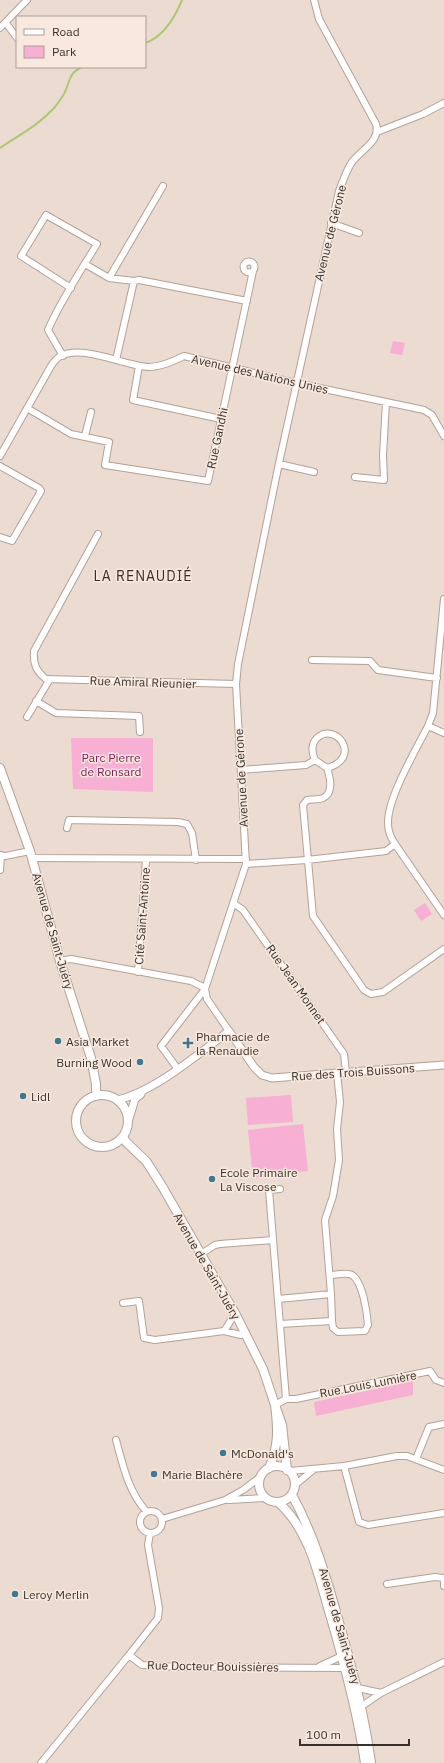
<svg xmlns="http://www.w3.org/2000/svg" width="444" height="1763" viewBox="0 0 444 1763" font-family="'IBM Plex Sans',sans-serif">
  <rect width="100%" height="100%" fill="#ebdbd0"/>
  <path fill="#f7afd3" d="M393,341L405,343L402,355L390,353Z
    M71,738H153V792L73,789Z
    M425,903L432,914L421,921L414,910Z
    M291,1095L293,1122L248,1125L246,1098Z
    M303,1124L308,1171L253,1177L248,1130Z
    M413,1381V1395L316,1416L314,1402Z"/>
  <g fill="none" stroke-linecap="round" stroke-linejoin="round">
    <path stroke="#adc872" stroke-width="2" d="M145,43C163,37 175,17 182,0
      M0,148C19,135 39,125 55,107C58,103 61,99 64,94C70,83 68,73 82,67"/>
    <g stroke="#b2a298" stroke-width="8">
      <path id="minor" d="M6,23L17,38
        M0,28L27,0
        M377,132L423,114L444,103
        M331,223L359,233
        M243.5 267a5.5 5.5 0 1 1 11 0a5.5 5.5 0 1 1-11 0Z
        M85,264L109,278L134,281
        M109,278L163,186
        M63,356L48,330C61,300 80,272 97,244L46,215L21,256L71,288
        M116,360L134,281L139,280L247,301
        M139,366L133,400L221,419
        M27,408L71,434L109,442L105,465L208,481L253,271
        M85,436L91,412
        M0,456L51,366C53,363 56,359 59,357C81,343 124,366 149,367C160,367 174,361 184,356L296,383L424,410L432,415L444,436
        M279,464L314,472
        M0,466L39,488L41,491L12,541L0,537
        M355,477L384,480L383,455L386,402
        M98,534L34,651C33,664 36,671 46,679L236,684
        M444,599L433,713L428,726C416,750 387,798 388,824C388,832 391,838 395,844L444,915
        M312,660L370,661L378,670L437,678
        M36,701L56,713L139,716L140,732
        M27,717L50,679
        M428,726L444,733
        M315,760C312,753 310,745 317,738C336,721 363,758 327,768
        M241,770L306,765L315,760L327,768C330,777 334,793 323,798C319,800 311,799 307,800L303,805L313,916L364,990L371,994L383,992L444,949
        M67,828L69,820L178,822L187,824L192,833L196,860
        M0,857L30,851
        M32,858L246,859
        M246,864L307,860L386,851L395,844
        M0,870L1,855
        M233,903L243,910L344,1054L346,1072
        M60,961L71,959L191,981L205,988
        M138,972L146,860
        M205,989L207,999L229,1031
        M177,1068L161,1046L205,989L246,864L236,684L238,664L279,463L339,191C343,181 346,171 352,162C361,150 381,141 376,124L319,19L314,0
        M201,1254L215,1245L220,1244L273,1240
        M331,1294L332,1321
        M278,1299L331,1294L325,1220L333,1196L339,1160L337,1129L340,1102L337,1073
        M123,1303L139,1301L144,1338L155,1340L224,1331L241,1335L246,1333
        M280,1324L332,1321L333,1328L338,1332L365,1331L368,1325C367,1313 363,1282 352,1275C347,1272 335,1275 330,1275
        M224,1331C229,1325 230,1319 236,1315
        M286,1399H296L430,1371L436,1380L444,1383
        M275,1405L286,1399L269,1190L280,1189
        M116,1440C123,1465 128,1491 146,1511
        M416,1459L429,1427L444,1424
        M344,1466L359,1522L368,1525L444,1513
        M290,1471L344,1466L397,1456H407L444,1470
        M295,1485L313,1470
        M229,1500L265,1498
        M140 1522a11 11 0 1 1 22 0a11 11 0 1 1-22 0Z
        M162,1519L225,1500L243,1490L259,1478
        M444,1580V1586
        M387,1584L435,1577L444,1578
        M129,1655L158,1618L159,1608L148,1545L150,1533
        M320,1666L342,1656
        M358,1688L381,1693
        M362,1706L381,1693L444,1662
        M41,1763L129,1655L142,1665L180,1667L345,1668"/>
    </g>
    <g stroke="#b2a298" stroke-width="9">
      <path id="tertiary" d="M117,1100C154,1092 198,1054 229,1031L254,1067L262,1075L272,1078L444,1065
        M128,1122L135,1099L141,1094"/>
    </g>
    <g stroke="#b2a298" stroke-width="10">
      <path id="secondary" d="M0,768L30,851L60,961L91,1058L96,1084V1096
        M76 1121a26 26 0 1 1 52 0a26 26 0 1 1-52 0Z
        M123,1136L126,1142L146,1161L162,1186L236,1315L263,1369L275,1405
        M259 1484a18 18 0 1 1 36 0a18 18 0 1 1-36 0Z
        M269,1468C279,1446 278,1428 275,1405L282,1425L287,1470
        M292,1495C313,1533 325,1573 337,1615C351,1664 364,1712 371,1763
        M279,1503C311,1532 319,1579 331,1618C345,1666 358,1714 365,1763"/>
    </g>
    <use href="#minor" stroke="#fff" stroke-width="6"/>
    <use href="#tertiary" stroke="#fff" stroke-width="7"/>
    <use href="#secondary" stroke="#fff" stroke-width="8"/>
  </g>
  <g fill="#3d7a91" stroke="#f8e8dd" stroke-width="1.5">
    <circle cx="58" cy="1041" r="4"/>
    <path d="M186 1037h4v4h4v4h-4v4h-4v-4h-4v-4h4z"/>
    <circle cx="140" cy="1062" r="4"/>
    <circle cx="23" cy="1096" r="4"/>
    <circle cx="212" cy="1179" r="4"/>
    <circle cx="223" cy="1453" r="4"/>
    <circle cx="154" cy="1474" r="4"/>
    <circle cx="15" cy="1594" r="4"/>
  </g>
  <g text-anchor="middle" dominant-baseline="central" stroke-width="3" stroke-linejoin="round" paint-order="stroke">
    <g font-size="12" fill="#38322e" stroke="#f8e8dd">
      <text transform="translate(330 233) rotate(-76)">Avenue de Gérone</text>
      <text transform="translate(260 374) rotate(13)">Avenue des Nations Unies</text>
      <text transform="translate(217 438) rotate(-78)">Rue Gandhi</text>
      <text transform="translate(143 682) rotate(2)">Rue Amiral Rieunier</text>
      <text transform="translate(241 778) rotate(-93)">Avenue de Gérone</text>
      <text transform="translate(142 916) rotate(-86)">Cité Saint-Antoine</text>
      <text transform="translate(53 931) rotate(74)">Avenue de Saint-Juéry</text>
      <text transform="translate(296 984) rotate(55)">Rue Jean Monnet</text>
      <text transform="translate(353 1072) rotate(-4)">Rue des Trois Buissons</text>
      <text transform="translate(207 1266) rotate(60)">Avenue de Saint-Juéry</text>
      <text transform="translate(368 1384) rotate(-11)">Rue Louis Lumière</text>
      <text transform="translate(340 1626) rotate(74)">Avenue de Saint-Juéry</text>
      <text transform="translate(213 1666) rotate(1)">Rue Docteur Bouissières</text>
    </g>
    <g font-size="12" fill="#7c1956" stroke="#f8e8dd">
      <text x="111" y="757">Parc Pierre<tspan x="111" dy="14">de Ronsard</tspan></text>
    </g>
    <g font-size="12" fill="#38322e" stroke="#f8e8dd" text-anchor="start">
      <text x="196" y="1036">Pharmacie de<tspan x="196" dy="14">la Renaudie</tspan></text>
      <text x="66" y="1041">Asia Market</text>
      <text x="132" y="1062" text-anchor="end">Burning Wood</text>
      <text x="31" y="1096">Lidl</text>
      <text x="220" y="1172">Ecole Primaire<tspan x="220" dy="14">La Viscose</tspan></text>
      <text x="231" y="1453">McDonald's</text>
      <text x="162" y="1474">Marie Blachère</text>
      <text x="23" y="1594">Leroy Merlin</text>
    </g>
    <g font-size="14" letter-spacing="1" fill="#392d25" stroke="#f8e8dd">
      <text x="143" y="576">LA RENAUDIÉ</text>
    </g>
  </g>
  <rect x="16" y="16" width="130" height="52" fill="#f8e8dd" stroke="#ab9f97"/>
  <rect x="24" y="29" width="20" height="6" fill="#ffffff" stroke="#ab9f97"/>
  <text x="52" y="36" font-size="12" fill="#38322e">Road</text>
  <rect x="24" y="46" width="20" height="12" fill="#f7afd3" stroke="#ab9f97"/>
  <text x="52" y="56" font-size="12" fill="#38322e">Park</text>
  <path d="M300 1739v6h109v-6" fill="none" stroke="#38322e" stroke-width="2"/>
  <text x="306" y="1739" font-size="12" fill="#38322e" stroke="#f8e8dd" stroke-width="3" paint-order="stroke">100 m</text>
</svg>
